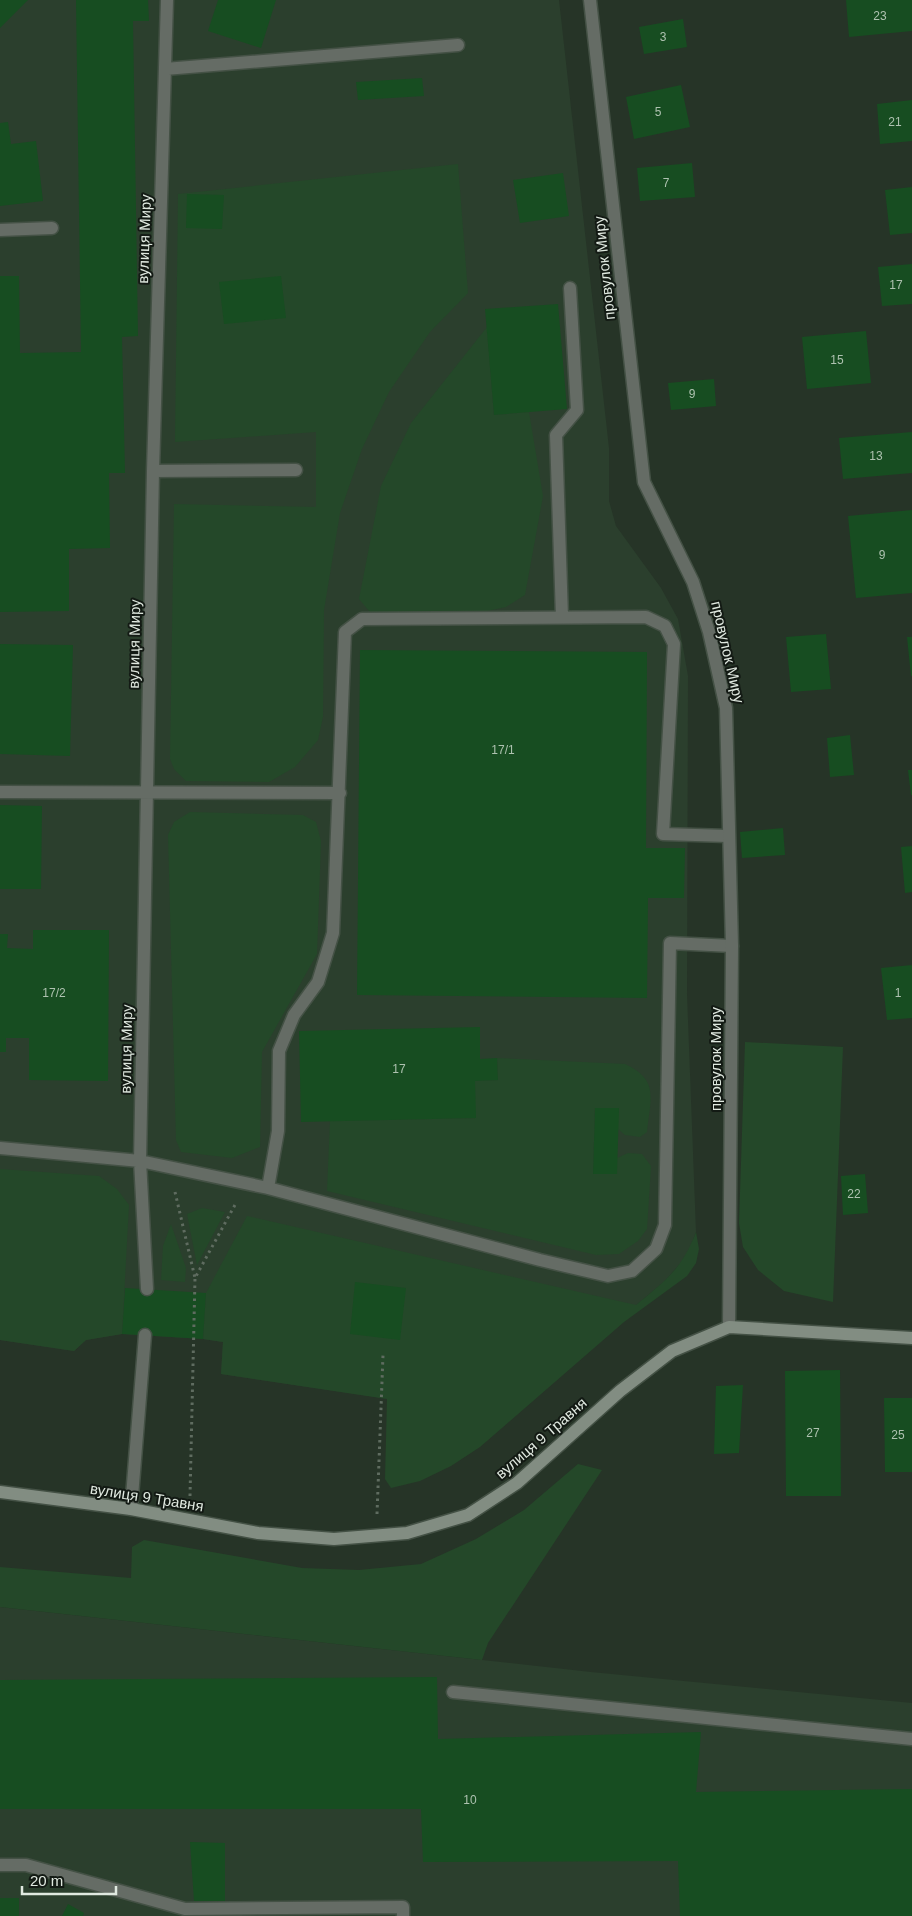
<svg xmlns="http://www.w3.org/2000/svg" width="912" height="1916" viewBox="0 0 912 1916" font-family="Arial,sans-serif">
  <rect width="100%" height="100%" fill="#263427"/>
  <path fill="#2b3f2d" d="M0,0H559L609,448V501L616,526L661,588L678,619L688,676L687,994L696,1232L687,1256L664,1282L522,1400L470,1411L221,1374L223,1342L203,1339L122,1334L86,1340L74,1351L0,1340Z
    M0,1607L591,1672L912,1703V1916H0Z"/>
  <path fill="#244829" d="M458,164L468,293L430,332L389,392L362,449L340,513L324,610L323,717L318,740L295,767L269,782L186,781L174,769L170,759L174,504L316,507V432L175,442L178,194Z
    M487,327L494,415L529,412L543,496L525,595L506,607L487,611L370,612L359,599L381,486L411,423Z
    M190,812L303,815L316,822L321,841L317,954L262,1052L260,1147L232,1158L181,1152L176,1140L168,835L174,822Z
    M745,1042L843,1047L833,1302L784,1291L758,1270L743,1247L739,1223Z
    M497,1058L625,1064C660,1080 650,1099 647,1132L640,1137L625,1135L618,1129V1108H595L593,1174H617V1158L628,1153L642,1154L651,1166L647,1229L638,1241L619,1254L596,1255L327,1191L330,1121L475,1118V1081L498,1080Z
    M0,1169L99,1176L117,1189L129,1205L122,1334L86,1340L74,1351L0,1340Z
    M202,1208L225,1212L197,1265L187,1214Z
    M247,1216L636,1305C666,1280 682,1269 696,1232L699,1249L696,1263L687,1276L624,1322L480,1447L451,1466L420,1481L391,1488L385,1479L387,1399L221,1374L223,1342L203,1339L206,1293Z
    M171,1224L186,1268L185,1282L161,1280L163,1246Z
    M578,1464L602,1470L488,1643L482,1660L0,1607V1567L131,1578L132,1547L144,1540L302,1568L359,1570L421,1564L476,1539L524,1510Z"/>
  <path fill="#174d21" d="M0,0H28L0,28Z
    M76,0H148L149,21H133L138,336L122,337L125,473H109L110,548L69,549V611L0,612V276H19L20,353L81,352Z
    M218,0H276L261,48L208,31Z
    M846,0H912V31L849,37Z
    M683,19L687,47L644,54L639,27Z
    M422,78L424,96L358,100L356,82Z
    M681,85L690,127L634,139L626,97Z
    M912,100V141L880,144L877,104Z
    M8,122L11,144L36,141L43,201L0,206V123Z
    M692,163L695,197L640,201L637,168Z
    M563,173L569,216L520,223L513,180Z
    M912,187V233L890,235L885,190Z
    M187,194L224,195L222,229L186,228Z
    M912,264V304L882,306L878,267Z
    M281,276L286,318L224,324L219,282Z
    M558,304L567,409L494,415L485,309Z
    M866,331L871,383L807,389L802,337Z
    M714,379L716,406L671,410L668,383Z
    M912,432V473L843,479L839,438Z
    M912,510V593L856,598L848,516Z
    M826,634L831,689L791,692L786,637Z
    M907,637H912V676H911Z
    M0,644L73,645L70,756L0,754Z
    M360,650L647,652L646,848H685L684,898H648L647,998L357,995Z
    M850,735L854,775L830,777L827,738Z
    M908,770H912V795H911Z
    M0,805L42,806L41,889H0Z
    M783,828L785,855L742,858L740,832Z
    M912,846V892L905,893L901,847Z
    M33,930H109L108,1081L29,1080V1038H6V1052H0V934H8L7,948L33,949Z
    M912,965V1018L887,1020L881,968Z
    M480,1027V1059L497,1058L498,1080L475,1081L476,1118L301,1122L299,1031Z
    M595,1108H619L617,1174H593Z
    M865,1174L868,1213L843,1215L841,1176Z
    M355,1282L406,1288L400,1340L350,1334Z
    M125,1288L206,1293L203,1339L122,1334Z
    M840,1370L841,1496H786L785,1371Z
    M743,1385L739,1453L714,1454L716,1386Z
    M884,1398H912V1472H885Z
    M437,1677L438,1739L701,1732L696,1792L912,1789V1916H680L678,1861L423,1862L421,1809H0V1680Z
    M190,1842L225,1843V1901H194Z
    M0,1898H19V1916H0Z
    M68,1904L84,1913L83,1916H62Z"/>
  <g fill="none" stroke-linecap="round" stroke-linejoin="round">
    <g stroke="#445145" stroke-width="15">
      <path id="service" d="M165,69L458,45
        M0,230L52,228
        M153,471L296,470
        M562,617L556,435L577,410L570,288
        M0,792L340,793
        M0,1148L140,1161L268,1188L540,1260L608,1276L632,1271L656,1249L665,1225L670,943L732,946
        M268,1188L278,1131L279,1051L294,1015L318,982L333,933L345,632L362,619L646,617L665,626L674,644L663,834L728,836
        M147,1289L140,1161L153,471L167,0
        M131,1509L145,1335
        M453,1692L912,1739
        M0,1865H26L185,1909L403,1907V1916"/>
    </g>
    <g stroke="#445145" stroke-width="15">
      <path id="minor" d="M590,0L644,482L693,582L709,632L726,708L732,946L729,1327"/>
    </g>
    <g stroke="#445145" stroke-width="15">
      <path id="secondary" d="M0,1492L131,1509L258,1533L334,1539L407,1533L468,1515L517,1483L620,1391L672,1351L729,1327L912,1338"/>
    </g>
    <path stroke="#5f6c60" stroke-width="3" stroke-dasharray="2.5 4" stroke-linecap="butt" d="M175,1192L195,1278L236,1203
      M190,1496L195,1278
      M377,1514L383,1355"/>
    <use href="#service" stroke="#656c65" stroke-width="12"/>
    <use href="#minor" stroke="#656c65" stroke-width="12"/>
    <use href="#secondary" stroke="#828d82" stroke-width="12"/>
  </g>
  <g text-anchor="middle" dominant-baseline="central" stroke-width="4" stroke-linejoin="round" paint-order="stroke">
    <g font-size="12" fill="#aec2b0">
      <text x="880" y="16">23</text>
      <text x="663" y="37">3</text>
      <text x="658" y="112">5</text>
      <text x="895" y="122">21</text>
      <text x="666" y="183">7</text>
      <text x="896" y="285">17</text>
      <text x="837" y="360">15</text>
      <text x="692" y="394">9</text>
      <text x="876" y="456">13</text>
      <text x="882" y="555">9</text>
      <text x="503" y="750">17/1</text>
      <text x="54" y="993">17/2</text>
      <text x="898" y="993">1</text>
      <text x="399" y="1069">17</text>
      <text x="854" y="1194">22</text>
      <text x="813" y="1433">27</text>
      <text x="898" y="1435">25</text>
      <text x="470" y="1800">10</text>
    </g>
    <g font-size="15" fill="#e0e9e0" stroke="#131a14">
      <text transform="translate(144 239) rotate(-88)">вулиця Миру</text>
      <text transform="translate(604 268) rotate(-96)">провулок Миру</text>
      <text transform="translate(134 644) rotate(-89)">вулиця Миру</text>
      <text transform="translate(728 652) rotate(77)">провулок Миру</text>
      <text transform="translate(126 1049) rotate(-89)">вулиця Миру</text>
      <text transform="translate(715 1059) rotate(-90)">провулок Миру</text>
      <text transform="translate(541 1438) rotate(-41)">вулиця 9 Травня</text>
      <text transform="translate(147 1497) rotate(9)">вулиця 9 Травня</text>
    </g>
  </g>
  <path d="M22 1886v8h94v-8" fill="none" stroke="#e0e9e0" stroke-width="2.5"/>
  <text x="30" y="1886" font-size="15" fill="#e0e9e0" stroke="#131a14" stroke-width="4" paint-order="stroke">20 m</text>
</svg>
